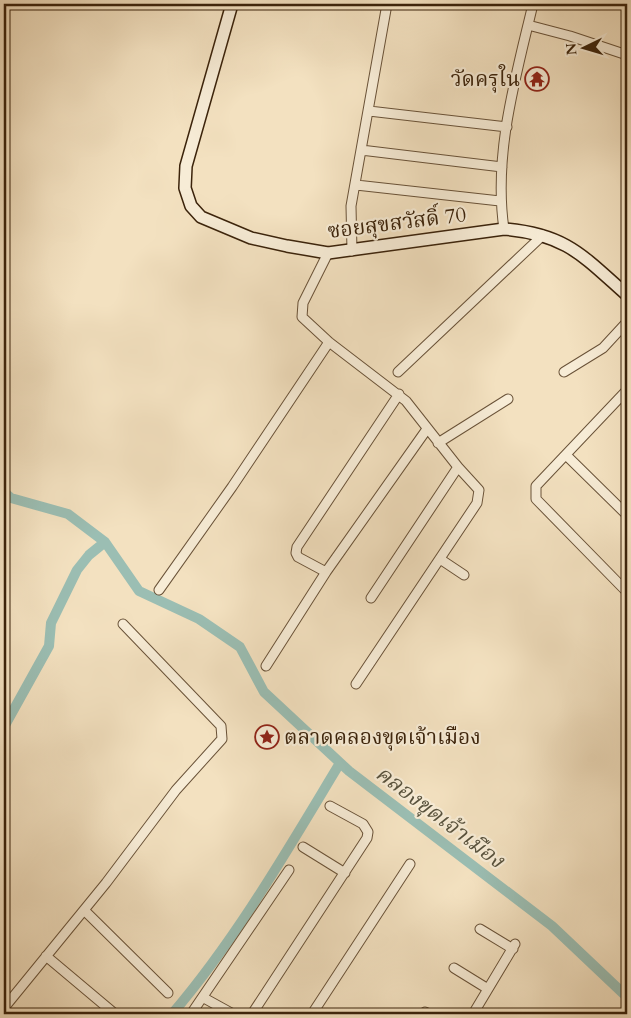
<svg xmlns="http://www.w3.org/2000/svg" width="631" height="1018" viewBox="0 0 631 1018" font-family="Cardo,'Noto Serif Thai',serif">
  <rect width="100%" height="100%" fill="#f3e1c0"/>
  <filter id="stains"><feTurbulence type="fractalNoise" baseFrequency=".004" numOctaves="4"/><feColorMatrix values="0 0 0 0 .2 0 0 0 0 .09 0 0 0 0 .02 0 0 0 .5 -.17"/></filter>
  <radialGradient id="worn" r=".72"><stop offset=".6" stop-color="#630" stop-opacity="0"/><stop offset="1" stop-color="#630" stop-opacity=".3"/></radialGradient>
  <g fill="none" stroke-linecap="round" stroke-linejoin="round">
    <path stroke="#9bbeb3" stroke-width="10" d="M4,492L11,498L68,514L105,542L139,591L199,619L240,647L264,692L349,771L552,926L627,997
      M4,727L49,646L51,623L77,570L89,555L105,542
      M172,1014C237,938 288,849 340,763"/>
    <g stroke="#695238" stroke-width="11">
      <path id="street" d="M528,25L570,36L627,55
        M369,111L507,127
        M361,150L502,167
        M356,185L500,201
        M504,229C493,154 516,76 533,4
        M352,251L351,206L387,4
        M328,253L303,303L302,317L329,342L406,401L458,467L371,598
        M398,372L543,235
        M564,372L603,348L627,322
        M627,390L536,486V499L627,592
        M438,443L508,399
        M566,455L627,515
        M440,559L464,575
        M326,572L298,557L296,553L297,547L399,394
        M159,590L232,487L329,342
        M266,666L326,572L427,429
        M356,684L477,503L479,490L458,467
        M303,847L345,873
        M84,910L168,993
        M480,929L513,949
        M46,956L115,1014
        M454,968L488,989
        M204,998L233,1014
        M4,1008L106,883L176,790L222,739L221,726L123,624
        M425,1012L429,1014
        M191,1014L289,870
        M252,1014L367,838L368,832L363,824L330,806
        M312,1014L410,864
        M473,1014L515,944"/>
    </g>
    <g stroke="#3b230b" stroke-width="14">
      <path id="secondary" d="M232,4L186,166L185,188L191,206L201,217L251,238L287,246L328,253L504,229C566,234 583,256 627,295"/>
    </g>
    <use href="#street" stroke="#f7ecd6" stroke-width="9"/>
    <use href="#secondary" stroke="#f7ecd6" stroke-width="11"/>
  </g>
  <defs>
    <g id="temple-ring" transform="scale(1.25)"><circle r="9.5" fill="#f7ecd6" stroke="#8f2418" stroke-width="1.5"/><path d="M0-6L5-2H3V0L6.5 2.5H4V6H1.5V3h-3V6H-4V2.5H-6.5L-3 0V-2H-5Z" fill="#8f2418"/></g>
    <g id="sight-ring" transform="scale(1.25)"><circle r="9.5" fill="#f7ecd6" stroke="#8f2418" stroke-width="1.5"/><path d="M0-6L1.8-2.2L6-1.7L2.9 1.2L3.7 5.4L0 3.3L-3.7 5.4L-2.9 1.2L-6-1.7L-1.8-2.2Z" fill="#8f2418"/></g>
  </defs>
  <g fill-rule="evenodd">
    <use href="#temple-ring" x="537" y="79"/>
    <use href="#sight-ring" x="267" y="737"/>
  </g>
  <g text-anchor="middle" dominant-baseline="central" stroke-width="4.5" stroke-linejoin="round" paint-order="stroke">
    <g font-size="21" fill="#3b230b" stroke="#f7ecd6" text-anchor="end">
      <text x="520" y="79">วัดครุใน</text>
      <text x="284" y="737" text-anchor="start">ตลาดคลองขุดเจ้าเมือง</text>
    </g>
    <g font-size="21" fill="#3b230b" stroke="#f7ecd6">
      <text transform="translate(397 223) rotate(-7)">ซอยสุขสวัสดิ์ 70</text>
    </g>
    <g font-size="22" font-style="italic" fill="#58523d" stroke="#f7ecd6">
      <text transform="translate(440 817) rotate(37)">คลองขุดเจ้าเมือง</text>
    </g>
  </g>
  <rect width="631" height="1018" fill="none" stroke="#f3e1c0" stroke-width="20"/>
  <rect x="5" y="5" width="621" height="1008" fill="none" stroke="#3b230b" stroke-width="2.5"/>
  <rect x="10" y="10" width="611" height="998" fill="none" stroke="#3b230b"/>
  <g transform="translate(584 48) rotate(265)" stroke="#f7ecd6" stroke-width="4" paint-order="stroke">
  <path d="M0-4L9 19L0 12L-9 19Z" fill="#3b230b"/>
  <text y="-8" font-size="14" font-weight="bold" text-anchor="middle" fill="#3b230b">N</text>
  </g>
  <rect width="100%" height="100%" filter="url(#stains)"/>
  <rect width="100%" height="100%" fill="url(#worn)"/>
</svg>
